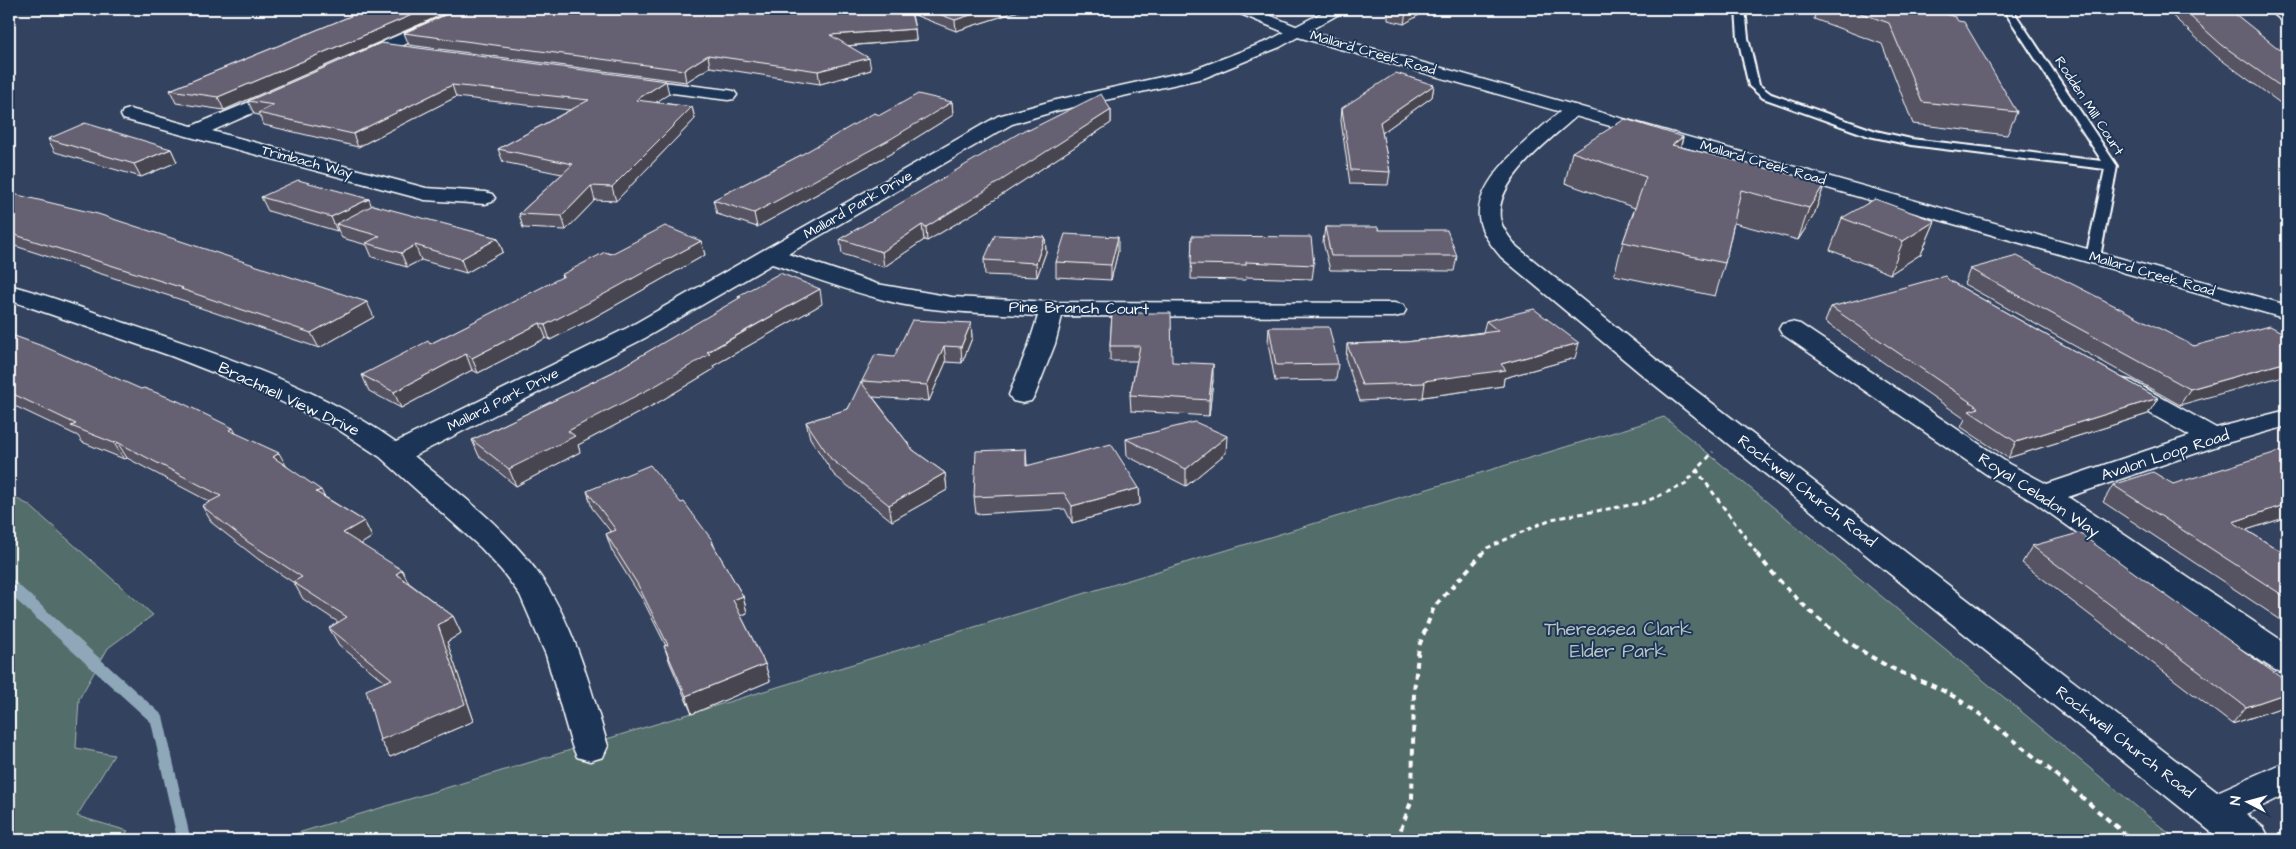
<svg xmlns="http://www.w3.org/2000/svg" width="2296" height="849" viewBox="0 0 2296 849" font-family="'Architects Daughter',sans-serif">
  <rect width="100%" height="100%" fill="#33425f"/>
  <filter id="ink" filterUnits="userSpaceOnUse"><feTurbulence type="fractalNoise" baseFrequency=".02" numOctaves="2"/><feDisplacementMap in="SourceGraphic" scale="10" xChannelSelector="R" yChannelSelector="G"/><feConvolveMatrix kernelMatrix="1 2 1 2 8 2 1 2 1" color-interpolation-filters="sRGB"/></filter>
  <g filter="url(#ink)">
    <path fill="#536d6a" stroke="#a9b6b4" d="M1664,417L2177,840H275Z
      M9,495L29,505L153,615L108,648L79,699L76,748L114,755L77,816L128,831L121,840H9Z"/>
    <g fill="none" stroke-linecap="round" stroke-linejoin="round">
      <path stroke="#8ea8b9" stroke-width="13" d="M9,585L157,719L184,840"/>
      <g stroke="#fff" stroke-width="4">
        <path id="lane" d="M1736,9H1745L1748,38L1759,85L1771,94L1876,131L1911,139L2102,161L2003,9H2012L2117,166L2100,257L2093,261L2086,257L2105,169L1911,145L1869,136L1763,98L1749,86L1738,38Z"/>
      </g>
      <g stroke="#fff" stroke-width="3">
        <path id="street" d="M459,9H479L476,12L362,64H350L348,60L350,56Z
          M1329,9H1348L1280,47L1204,78L1056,111L1012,124L788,254L877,284L952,297L1052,302L1394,303L1403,305L1406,310L1403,315L1394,317L1062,316L1055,344L1035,395L1031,401L1022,403L1013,401L1009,395L1029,344L1038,316C992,313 945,313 900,304C857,294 814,278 772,264L645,338L414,456C459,493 510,531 543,580C576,630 591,689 608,746L603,757L590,761L577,757L572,746L546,655L520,595L502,571L481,548L380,457L336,428L255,389L171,356L9,300V285C48,295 87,310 125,323C215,353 318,386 396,442L627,328L998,116L1052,101L1193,70L1268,41Z
          M2268,9H2286L2287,22L2281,20Z
          M631,78L728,90L734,91L737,95L734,99L728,100L625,87L622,83L625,79Z
          M285,87L291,88L294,92L291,96L212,131L426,188L485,192L492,194L495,198L492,202L485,204L425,200L123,119L121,115L123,111L130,109L192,126Z
          M1573,105L1579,106L1582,110L1579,114C1554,137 1495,179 1500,218C1502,229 1510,238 1517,247L1664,366L2217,792L2287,761V794L2246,814L2264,828L2270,840H2221L1646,378L1501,257C1492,246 1480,232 1479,217C1475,177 1539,130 1567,106Z
          M1791,322L1800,324L2009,464L2047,484L2190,436L2114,393L2110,387L2114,381L2123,379L2132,381L2216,428L2287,410V426L2223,444L2068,497L2287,644V674L2275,670L2228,640L2034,502L1989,476L1782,334L1779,329L1782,324Z"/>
      </g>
      <g stroke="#fff" stroke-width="3">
        <path id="secondary" d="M1233,9H1254L1303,29L2287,305V319L1291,35L1236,12Z"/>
      </g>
      <path stroke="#fff" stroke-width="3" stroke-dasharray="5 4" stroke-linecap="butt" d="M1696,469L1758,555
        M1481,555L1487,548L1551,519L1642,503L1684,485L1713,452"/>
      <path stroke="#fff" stroke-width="4" stroke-dasharray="6 5" stroke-linecap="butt" d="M1757,554C1792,598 1832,635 1882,663C1907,677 1937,685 1961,701C2021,742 2076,793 2132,840
        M1397,840L1412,799L1414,691L1419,646L1434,607L1482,554"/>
      <use href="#lane" fill="#1d3557" fill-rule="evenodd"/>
      <use href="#street" fill="#1d3557" fill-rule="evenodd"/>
      <use href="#secondary" fill="#1d3557" fill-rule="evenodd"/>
    </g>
    <path fill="#575362" stroke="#fff" d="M368,9H455L224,110L176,103L170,90Z
      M815,9H1025L956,31L912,14L915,29L916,40L848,46L871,70L820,84L710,67L686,82L409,45L404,33Z
      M1388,9H1429L1404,24L1388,20Z
      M1816,9H1931L2017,112L2007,135L1913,124L1882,44L1814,19Z
      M2165,9H2229L2287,57V108L2216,56Z
      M381,43L669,94L655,102L692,107L695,119L616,201L595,200L566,230L523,228L519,214L562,174L503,162L498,149L570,110L456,97L358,147L264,125L259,115L254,114L248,101Z
      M1434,85L1432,97L1382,133L1390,172L1388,185L1350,184L1341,121L1342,108Z
      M952,102L953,115L890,154L757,227L717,214L713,200L880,115Z
      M1111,110V123L979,210L927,241L924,240L884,267L842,254L840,239L1029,130Z
      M1683,137L1681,147L1825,183L1814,215L1798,240L1734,223L1725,263L1715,296L1614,275L1623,242L1635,208L1565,183L1572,152Z
      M48,139L171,149L177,162L141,177L55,152Z
      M9,193L374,317L319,348L189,304L188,302L9,244Z
      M261,197L369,199L371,206L498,238L503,252L466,273L421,260L407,267L372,257L367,245L342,238L338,230L337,231L268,211Z
      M1842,218L1935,221L1921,254L1890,274L1830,250Z
      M1325,227L1379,230L1457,256L1454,271L1330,270L1323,242Z
      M1192,236L1314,265L1312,279L1246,277L1245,280L1191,279Z
      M1045,237L1046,252L1037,277L985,275L984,260Z
      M701,241L705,255L593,318L550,340L546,338L478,373L472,370L401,408L369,391L362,375L430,344L562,278L561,275L611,254Z
      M1118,251L1111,280L1056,277V262Z
      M1970,269L2194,346L2287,335L2180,405L1964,284Z
      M1950,281L2158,398L2148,414L2008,458L1961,427L1965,419L1825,322L1831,307Z
      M738,296L822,304L713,366L714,369L659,402L578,445L580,452L516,486L479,456L472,440L613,372L739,299Z
      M1112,313L1172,362L1213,380L1209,416L1131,411L1130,395L1137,361H1110V346Z
      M1486,321L1575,358L1504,378L1503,386L1423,397V398L1360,401L1346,360L1347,344L1406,342L1483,332Z
      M971,323L972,338L962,363L946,362L929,401L873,397L913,450L945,473L947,490L892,521L834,475L810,438L806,422L848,409L862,383V381L894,357Z
      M1269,327L1338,364L1336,380L1275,381L1268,343Z
      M9,334L236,434L285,465L325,497L364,521L372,537L361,544L409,583L453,616L461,633L447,642L474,721L390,757L380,740L385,682L339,645L329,628L338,622L303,599L294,583L258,559L212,523L202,506L210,502L127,458L124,459L82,442L78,436L19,408L9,404Z
      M1126,439L1226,453L1186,486L1127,456Z
      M1026,449L1027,465L1139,488L1140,504L1072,523L1065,509L976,514L974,497Z
      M2173,484L2287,517L2246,530L2287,555V624L2103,502L2113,485Z
      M587,491L712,540L715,548L743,596L747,613L741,616L765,664L770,681L692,714L670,663L664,646H666L644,602L612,551L606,534L611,532L592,508Z
      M2032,546L2287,682V701L2283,707L2232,724L2022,563Z"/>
    <path fill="#474450" stroke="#fff" d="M426,9H455L224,110L218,97Z
      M989,9H1025L956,31L955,20Z
      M1412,9H1429L1404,24L1406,12Z
      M915,29L916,40L832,47L830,35Z
      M708,55L710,67L686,82L684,70Z
      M869,58L871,70L820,84L818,71Z
      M666,81L669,94L639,113L636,100Z
      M452,85L456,97L358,147L353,134Z
      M1434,85L1432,97L1379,135L1380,122Z
      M952,102L953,115L890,154L757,227L754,213Z
      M692,107L695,119L616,201L612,187Z
      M1111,110V123L979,210L927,241L926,227Z
      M1683,137L1675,168L1672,145Z
      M171,149L177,162L141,177L134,164Z
      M1825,183L1814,215L1798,240L1809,208Z
      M591,186L595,200L566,230L562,216Z
      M369,199L374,213L336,224L338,230L337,231L331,217Z
      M1935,221L1921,254L1890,274L1903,241Z
      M922,225L924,240L884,267L882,252Z
      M1045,237L1046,252L1037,277L1036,263Z
      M1118,237V251L1111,280V265Z
      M498,238L503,252L466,273L461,259Z
      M701,241L705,255L593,318L550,340L545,325Z
      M415,245L421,260L407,267L401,253Z
      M820,289L822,304L713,366L714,369L659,402L578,445L580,452L516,486L509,469L568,431Z
      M367,302L374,317L319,348L311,333Z
      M540,323L546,338L478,373L472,358Z
      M971,323L972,338L962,363L961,347Z
      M1579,343L1575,358L1504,378L1503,386L1423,397L1425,383L1424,381L1501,364Z
      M944,346L946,362L929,401L927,385Z
      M466,354L472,370L401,408L394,392Z
      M2287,362V375L2180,405L2190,389Z
      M1213,364V380L1209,416V400Z
      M2158,398L2148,414L2008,458L2016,442Z
      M233,428L242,444L229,430Z
      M1227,436L1226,453L1186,486V469Z
      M117,442L127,458L124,459L114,443Z
      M279,453L288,469L273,457Z
      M945,473L947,490L892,521L889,505Z
      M1139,488L1140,504L1072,523V506Z
      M321,490L329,506L316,492Z
      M2287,504V517L2221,538L2233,522Z
      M364,521L372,537L352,550L343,533Z
      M402,570L411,587L396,574Z
      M743,596L747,613L738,617L733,600Z
      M453,616L461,633L447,642L474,721L390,757L380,740L438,625Z
      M765,664L770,681L692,714L686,696Z
      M2287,693V701L2283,707L2232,724L2246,707Z"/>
    <path fill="#656172" stroke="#fff" d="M368,9H426L218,97L170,90Z
      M459,9H808L853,10L861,9H910L915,29L830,35L869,58L818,71L708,55L684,70L404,33Z
      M925,9H989L955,20Z
      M1389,9H1412L1406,12Z
      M1849,9H1931L1955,17L1958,21L1964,22L2017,112L1922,102L1889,23Z
      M2182,9H2229L2279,49L2287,57V91L2222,45Z
      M381,43L666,81L636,100L692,107L612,187L591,186L562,216L519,214L573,164L498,149L589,100L452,85L353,134L258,113L274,105L248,101Z
      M1396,73L1434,85L1380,122L1390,172L1351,170L1342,108Z
      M918,94L952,102L889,140L754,213L713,200L799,156L874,113L880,115Z
      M1101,94L1111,110L977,196L926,227L922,225L882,252L840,239L1026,129L1029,130Z
      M1625,119L1683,137L1672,145L1825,183L1809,208L1741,190L1725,263L1623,242L1646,177L1572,152Z
      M85,123L171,149L134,164L48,139Z
      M298,180L369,199L331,217L261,197Z
      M9,193L98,214L367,302L311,333L181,289L183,288L9,233Z
      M1875,199L1935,221L1903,241L1842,218Z
      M373,205L498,238L461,259L415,245L401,253L366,243L380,236L336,224Z
      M665,226L701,241L588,303L545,325L540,323L472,358L466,354L394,392L362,375L428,341L430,344L564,276L561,275L605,252L611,254Z
      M1325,227H1378L1379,230H1447L1457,256H1331Z
      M1065,234L1118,237L1111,265L1056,262Z
      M995,235L1045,237L1036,263L984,260Z
      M1192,236L1311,237L1314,265L1246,262V265L1191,264Z
      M2017,256L2194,346L2270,326L2287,335V362L2190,389L1970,269Z
      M780,273L820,289L707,352L710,354L655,386L568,431L575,436L509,469L472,440L613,372L741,297L738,296Z
      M1945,276L1950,281L2158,398L2016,442L1969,411L1979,408L1831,307Z
      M1534,309L1579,343L1501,364L1506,370L1424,381L1425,383L1362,385L1347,344L1406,342L1498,331L1486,321Z
      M1112,313H1171L1172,362L1213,364L1209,400L1130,395L1140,346H1110Z
      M912,320L971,323L961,347L944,346L927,385L862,381L875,355L894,357Z
      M1269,327H1329L1338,364L1276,365Z
      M9,334L45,347L141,389L144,388L178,401L233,428L229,430L279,453L273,457L321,490L316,492L364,521L343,533L402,570L396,574L453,616L438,625L465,704L380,740L366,690L392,679L329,628L347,617L293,582L302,577L248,542L202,506L221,496L117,442L114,443L71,426L76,424L9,392Z
      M861,382L913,450L945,473L889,505L831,459L806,422L848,409Z
      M1195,422L1227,436L1186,469L1126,439Z
      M1111,444L1139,488L1072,506L1064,493L974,497L976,451L1026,449V466Z
      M2287,449V504L2233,522L2287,555V598L2113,485L2153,472L2173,484Z
      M650,465L681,503L684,502L712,540L711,541L743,596L733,600L765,664L686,696L664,646L668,645L638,585L606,534L616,530L587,491Z
      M2079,533L2287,682V693L2246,707L2032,546Z"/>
  </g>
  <g text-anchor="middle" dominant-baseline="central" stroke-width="4" stroke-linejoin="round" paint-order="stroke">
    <g font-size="14" fill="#fff" stroke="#1d3557">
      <text transform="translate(1373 53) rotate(16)">Mallard Creek Road</text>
      <text transform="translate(2089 106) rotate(57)">Rodden Mill Court</text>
      <text transform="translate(307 162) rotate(15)">Trimbach Way</text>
      <text transform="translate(1763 163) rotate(16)">Mallard Creek Road</text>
      <text transform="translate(858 205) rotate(-30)">Mallard Park Drive</text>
      <text transform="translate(2152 274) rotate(16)">Mallard Creek Road</text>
      <text transform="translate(503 400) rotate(-27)">Mallard Park Drive</text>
    </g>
    <g font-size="16" fill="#fff" stroke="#1d3557">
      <text transform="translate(1079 308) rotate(1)">Pine Branch Court</text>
      <text transform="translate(289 399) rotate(25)">Brachnell View Drive</text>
      <text transform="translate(2165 455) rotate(-18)">Avalon Loop Road</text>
      <text transform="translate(1807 491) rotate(38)">Rockwell Church Road</text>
      <text transform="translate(2039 495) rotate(33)">Royal Celadon Way</text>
      <text transform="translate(2125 742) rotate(38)">Rockwell Church Road</text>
    </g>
    <g font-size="19" fill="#bac5c3" stroke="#1d3557">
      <text x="1618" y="629">Thereasea Clark<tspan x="1618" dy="22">Elder Park</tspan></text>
    </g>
  </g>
  <rect width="2296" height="849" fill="none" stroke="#1d3557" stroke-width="30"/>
  <rect x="15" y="15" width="2266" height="819" fill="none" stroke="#fff" stroke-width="2" filter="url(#ink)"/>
  <g transform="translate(2248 802) rotate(276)" stroke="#1d3557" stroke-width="4" paint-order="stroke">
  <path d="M0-4L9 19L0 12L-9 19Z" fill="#ffffff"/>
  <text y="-8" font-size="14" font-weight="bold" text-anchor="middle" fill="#ffffff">N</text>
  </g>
</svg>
